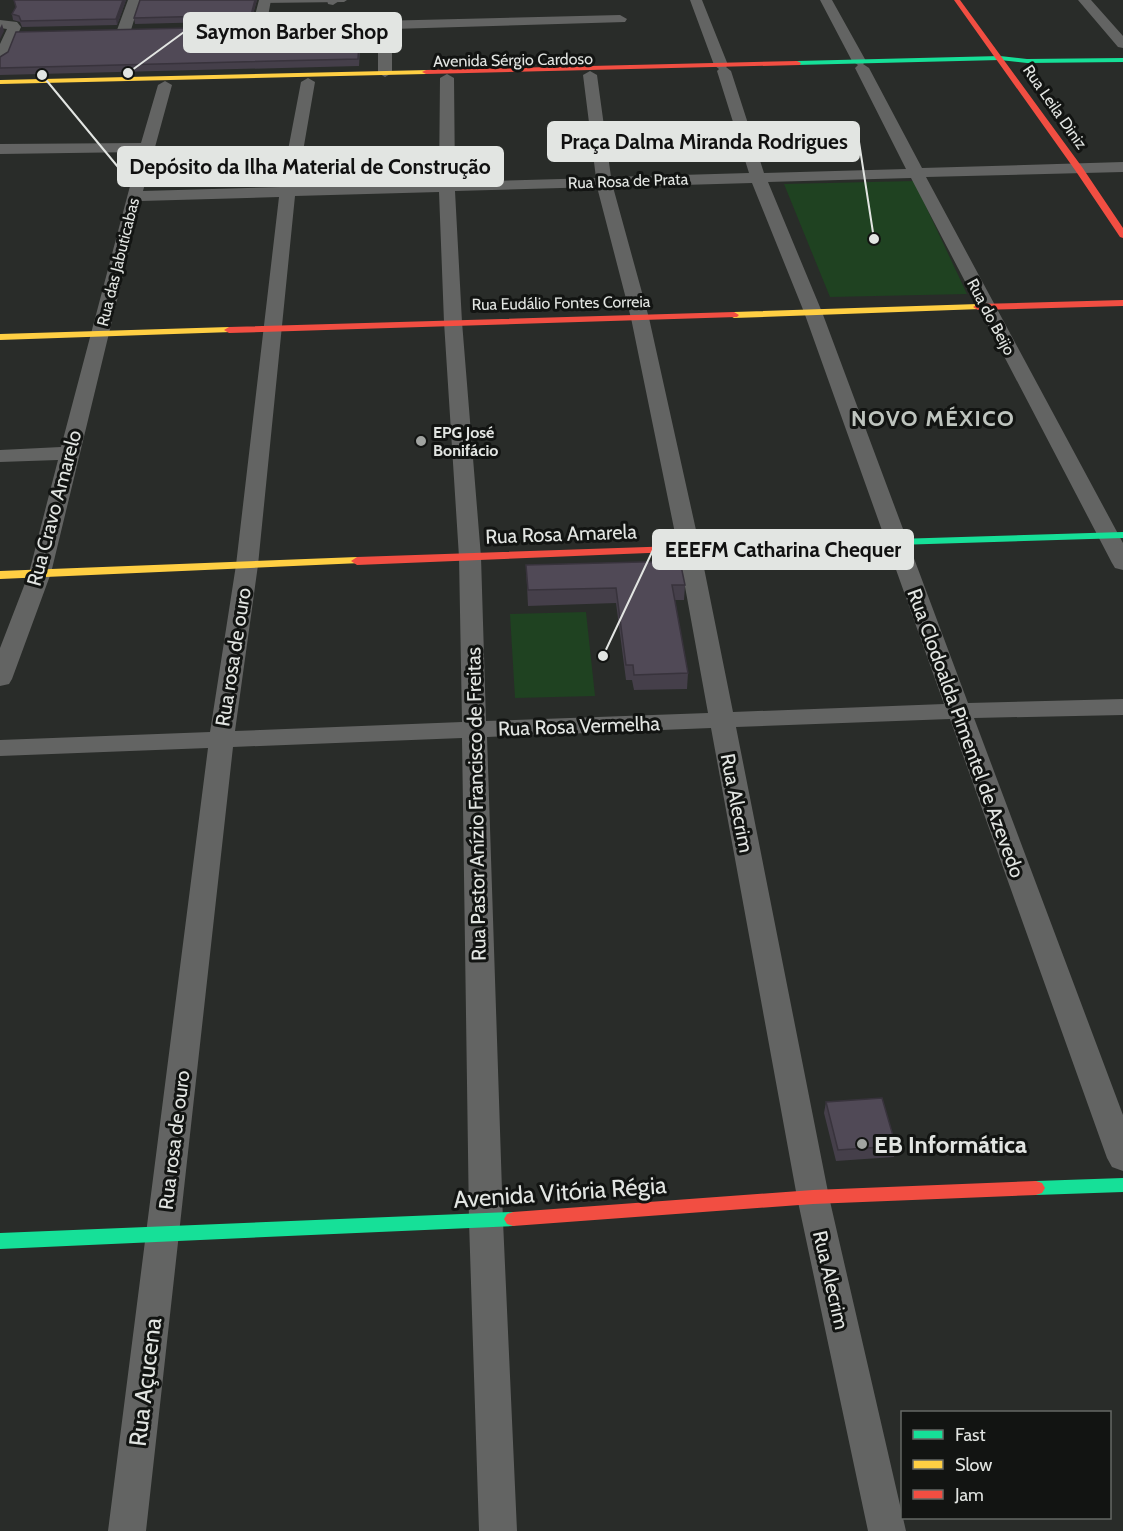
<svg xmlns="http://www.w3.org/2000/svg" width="1123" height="1531" viewBox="0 0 1123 1531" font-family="Cabin,sans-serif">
  <rect width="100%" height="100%" fill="#292c29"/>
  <path fill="#1f4221" d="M914,181L967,294L830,297L784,184Z
    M586,612L595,696L515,698L510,614Z"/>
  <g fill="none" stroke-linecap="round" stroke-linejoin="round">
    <path fill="#636463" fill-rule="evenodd" d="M264,0H347L344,2L262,3Z"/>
    <path fill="#636463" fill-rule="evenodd" d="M128,0H140L131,30L124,34L117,30Z
      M259,0H271L266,27L259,31L252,27Z
      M327,0H339V1L333,5L328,4Z
      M690,0H702L728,65L726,67L731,71L764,173L906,169L855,68L858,65L852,61L820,0H832L866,61L863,64L869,68L922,168L1123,162V172L926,177L1123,543V570L1115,568L1112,563L911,178L768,182L822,312L968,703L1123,699V715L974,718L1123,1115V1171L1112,1167L1107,1158L950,719L736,727L829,1197L906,1531H868L797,1197L711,728L487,737L503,1221L517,1531H479L469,1221L462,738L233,747L146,1531H108L208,748L0,756V740L210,732L236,565L279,197L141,201L51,573L12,679L9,684L0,686V648L29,573L58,460L0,462V450L61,447L139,152L0,154V144L141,143L158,85L165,81L172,85L143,191L281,187L301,82L308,78L315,82L297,186L439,182L440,78L447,74L454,78L455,182L596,178L583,75L590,71L597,75L611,177L749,173L717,71L719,69L714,65ZM752,183L804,312L944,704L733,712L700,548L649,318L613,187ZM597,187L631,318L678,548L708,713L486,721L481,557L462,322L455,191ZM439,192L444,322L459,557L462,722L235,731L258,565L295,196Z
      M1078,0H1091L1123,36V48L1118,47Z
      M620,15L627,19L625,22L392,29V73L385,77L378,73V29L336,30L329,26L336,22Z
      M0,20L17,22L21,27L7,59L0,63V44L7,29L0,28Z"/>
    <path fill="#16e098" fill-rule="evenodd" d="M1000,56L1027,59L1123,58V62L1027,63L1000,60L797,65L793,63L797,61Z
      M1123,532V538L767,549L761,546L767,543Z
      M1123,1178V1192L1036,1195L1030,1193L1027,1188L1030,1183L1036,1181Z
      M513,1212L519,1214L522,1219L519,1224L513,1226L0,1249V1233Z"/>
    <path fill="#ffcf43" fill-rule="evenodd" d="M429,70L430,72L426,74L0,84V80Z
      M978,304L983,307L981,309L734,318L729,315L734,312Z
      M229,327L234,330L232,332L0,340V334Z
      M357,557L363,561L361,563L0,579V571Z"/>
    <path fill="#f24e42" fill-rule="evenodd" d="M954,0H960L1082,167L1123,228V238L1120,237L1075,170Z
      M797,61L801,63L800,65L426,74L422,72L426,70Z
      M1123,300V306L978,310L973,307L978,304Z
      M734,312L739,315L737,317L229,333L224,330L229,327Z
      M767,543L771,544L773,546L771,548L357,565L351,561L357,557Z
      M1036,1181L1042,1183L1045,1188L1042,1193L1036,1195L813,1204L513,1226L507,1224L504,1219L507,1214L513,1212L813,1190Z"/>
  </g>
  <path fill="#453f4a" d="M126,0L117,25L22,27L20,22L13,20L12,14Z
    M257,0L251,21L135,24L134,18Z
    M373,26V50H360L359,66L0,75V57Z
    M526,565L685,585L684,600H675L688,673L687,689L634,690L632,680H626L616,603L528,606Z
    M826,1102L896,1146L894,1157L836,1161L824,1113Z"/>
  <path fill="#38333c" d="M123,0H126L117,25L116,19Z
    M255,0H257L251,21V15Z
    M2,24L4,31L0,39V28Z"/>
  <path fill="#504956" stroke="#38333c" stroke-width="1.5" d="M14,0H123L116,19L21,21L19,16L12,14L16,7Z
    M140,0H255L251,15L134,18Z
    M370,24L373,26L372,42L359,43L358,59L0,68V57L8,52L16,32Z
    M680,561L685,585H672L688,673L634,675L633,665H626L616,588L528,590L526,565Z
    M882,1098L896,1146L838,1150L826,1102Z"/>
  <g fill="#a1a4a1" stroke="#121412" stroke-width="2">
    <circle cx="421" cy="441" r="6"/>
    <circle cx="862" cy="1144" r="6"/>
  </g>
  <g text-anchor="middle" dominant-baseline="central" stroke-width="6" stroke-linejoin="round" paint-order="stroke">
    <g font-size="16" fill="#e2e5e2" stroke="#121412">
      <text transform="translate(513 60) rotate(-1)">Avenida Sérgio Cardoso</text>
      <text transform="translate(1055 107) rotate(55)">Rua Leila Diniz</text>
      <text transform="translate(628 181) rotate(-2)">Rua Rosa de Prata</text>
      <text transform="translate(118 262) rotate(-76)">Rua das Jabuticabas</text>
      <text transform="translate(561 303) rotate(-1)">Rua Eudálio Fontes Correia</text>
      <text transform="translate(991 317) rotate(62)">Rua do Beijo</text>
    </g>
    <g font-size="16" font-weight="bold" fill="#e2e5e2" stroke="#121412" text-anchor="start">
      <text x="433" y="432">EPG José<tspan x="433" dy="18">Bonifácio</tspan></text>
    </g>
    <g font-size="20" fill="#e2e5e2" stroke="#121412">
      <text transform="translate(54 508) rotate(-75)">Rua Cravo Amarelo</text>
      <text transform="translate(561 534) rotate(-2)">Rua Rosa Amarela</text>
      <text transform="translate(233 657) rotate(-81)">Rua rosa de ouro</text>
      <text transform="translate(579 726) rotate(-2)">Rua Rosa Vermelha</text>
      <text transform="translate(966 733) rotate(70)">Rua Clodoalda Pimentel de Azevedo</text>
      <text transform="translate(737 803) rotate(79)">Rua Alecrim</text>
      <text transform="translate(476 804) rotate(-91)">Rua Pastor Anízio Francisco de Freitas</text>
      <text transform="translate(174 1140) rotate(-83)">Rua rosa de ouro</text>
      <text transform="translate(831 1280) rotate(77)">Rua Alecrim</text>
    </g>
    <g font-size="22" font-weight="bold" letter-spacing="1.5" fill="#bec4be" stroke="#121412">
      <text x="933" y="418">NOVO MÉXICO</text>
    </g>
    <g font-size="24" font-weight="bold" fill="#e2e5e2" stroke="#121412" text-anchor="start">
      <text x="874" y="1144">EB Informática</text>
    </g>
    <g font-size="24" fill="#e2e5e2" stroke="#121412">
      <text transform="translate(560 1192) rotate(-4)">Avenida Vitória Régia</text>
      <text transform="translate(145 1382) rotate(-83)">Rua Açucena</text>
    </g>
  </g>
  <path fill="none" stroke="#e2e5e2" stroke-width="2" d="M128 73L184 32M874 239L859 142M42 75L118 167M603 656L653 550"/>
  <g fill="#e2e5e2" stroke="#121412" stroke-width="2">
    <circle cx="128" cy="73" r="6"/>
    <circle cx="874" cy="239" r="6"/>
    <circle cx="42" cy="75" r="6"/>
    <circle cx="603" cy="656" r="6"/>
  </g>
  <g fill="#e2e5e2" stroke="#e2e5e2" stroke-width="2">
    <rect x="184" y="13" width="217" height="39" rx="6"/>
    <rect x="548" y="122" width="311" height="39" rx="6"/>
    <rect x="118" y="147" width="385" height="39" rx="6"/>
    <rect x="653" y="530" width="260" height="39" rx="6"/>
  </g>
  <g font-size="21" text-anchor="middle" font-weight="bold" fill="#111">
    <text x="292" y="39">Saymon Barber Shop</text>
    <text x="704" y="149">Praça Dalma Miranda Rodrigues</text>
    <text x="310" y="174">Depósito da Ilha Material de Construção</text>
    <text x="783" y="557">EEEFM Catharina Chequer</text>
  </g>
  <rect x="901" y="1411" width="210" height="108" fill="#121412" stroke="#656865" stroke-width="1.5"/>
  <rect x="913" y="1430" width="30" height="9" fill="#16e098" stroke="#656865" stroke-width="1.5"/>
  <text x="955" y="1441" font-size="18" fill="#e2e5e2">Fast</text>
  <rect x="913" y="1460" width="30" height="9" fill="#ffcf43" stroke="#656865" stroke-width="1.5"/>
  <text x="955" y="1471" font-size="18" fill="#e2e5e2">Slow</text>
  <rect x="913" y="1490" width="30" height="9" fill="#f24e42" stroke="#656865" stroke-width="1.5"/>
  <text x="955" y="1501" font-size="18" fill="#e2e5e2">Jam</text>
</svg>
